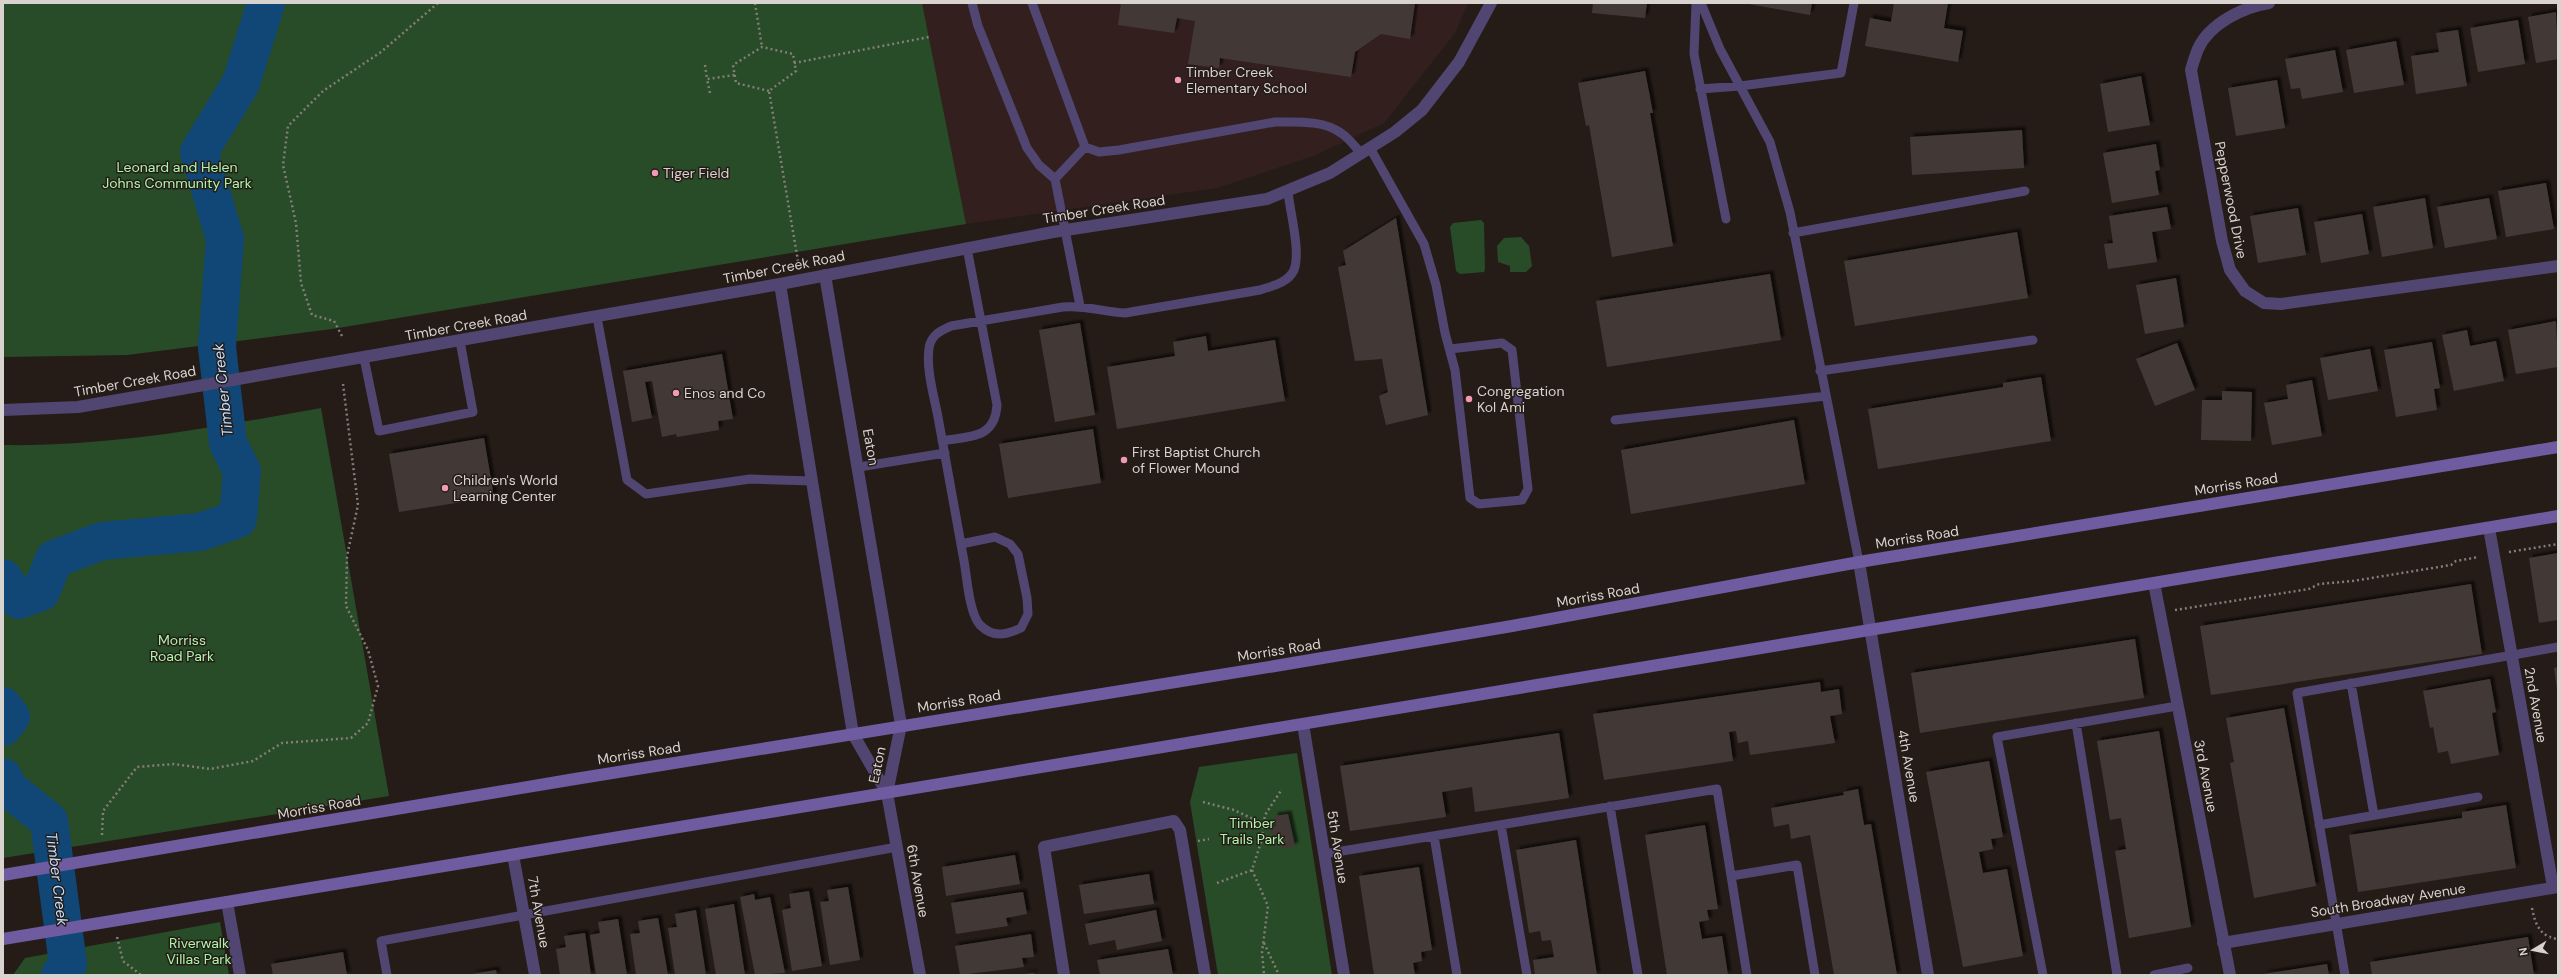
<svg xmlns="http://www.w3.org/2000/svg" width="2561" height="978" viewBox="0 0 2561 978" font-family="'DM Sans',sans-serif">
  <defs>
    <filter id="shadow"><feDropShadow dx="3.5" dy="-3.5" stdDeviation="1" flood-color="#0009"/></filter>
  </defs>
  <rect width="100%" height="100%" fill="#251c18"/>
  <path fill="#33201e" d="M922,3H1468L1455,33L1384,123L1316,155L1217,188L966,224Z"/>
  <path fill="#284c27" d="M3,3H922L966,224L332,329L127,355L3,357Z
    M1481,220L1484,223L1485,269L1484,272L1460,274L1456,271L1450,227L1453,223Z
    M1521,237L1529,246L1532,266L1526,272H1510V266L1498,262L1497,246L1504,238Z
    M321,408L389,796L3,858V445C111,447 215,427 321,408Z
    M1297,753L1332,975H1218L1190,802L1199,767Z
    M220,922L229,975H13L25,958Z"/>
  <g fill="none" stroke-linecap="round" stroke-linejoin="round">
    <path stroke="#104776" stroke-width="38" d="M3,578L19,600L41,592L54,559L102,541L200,532L238,519L242,471L228,443L217,347L225,239L199,152L241,83L266,3
      M3,706L11,717L3,727
      M3,777L8,788L49,821L68,964L60,975"/>
  </g>
  <path fill="#433935" filter="url(#shadow)" d="M1121,3H1415L1410,39L1381,34L1355,52L1351,77L1220,58L1219,68L1188,64L1195,21L1177,18L1174,33L1118,25Z
    M1593,3H1647L1645,18L1592,13Z
    M1743,3H1812L1810,15Z
    M1894,3H1948L1944,28L1963,31L1958,62L1865,46L1870,18L1891,22Z
    M2556,12L2558,59L2536,63L2528,17Z
    M2518,20L2525,64L2478,72L2470,28Z
    M2458,30L2467,86L2416,94L2411,56L2439,52L2436,33Z
    M2396,41L2404,85L2354,93L2346,50Z
    M2335,50L2343,92L2302,99L2300,88L2291,89L2285,59Z
    M1645,71L1653,113H1650L1673,246L1612,257L1589,125L1586,126L1578,83Z
    M2141,76L2150,125L2108,132L2100,84Z
    M2277,80L2285,128L2236,136L2228,88Z
    M2022,130L2024,168L1912,175L1910,137Z
    M2156,144L2160,170L2155,171L2159,195L2112,203L2103,153Z
    M2546,183L2554,229L2506,237L2498,191Z
    M2425,198L2433,248L2382,257L2373,207Z
    M2489,198L2497,239L2445,248L2437,207Z
    M2167,207L2171,229L2152,232L2157,262L2108,269L2104,244L2113,243L2109,216Z
    M2298,208L2306,255L2258,263L2250,216Z
    M2362,214L2369,254L2321,263L2314,222Z
    M1396,218L1428,415L1386,425L1379,396L1388,392L1382,359L1355,361L1338,267L1346,265L1343,251Z
    M2017,232L2028,298L1855,326L1844,261Z
    M1770,274L1781,340L1607,367L1596,301Z
    M2176,278L2184,327L2145,334L2136,285Z
    M2556,321L2558,367L2516,374L2508,330Z
    M1080,323L1095,415L1055,422L1039,330Z
    M2467,330L2470,346L2496,341L2504,381L2454,391L2442,335Z
    M1206,336L1208,351L1275,340L1285,401L1117,429L1107,367L1175,356L1173,342Z
    M2432,342L2440,388L2434,389L2437,410L2396,417L2384,350Z
    M2177,343L2195,390L2155,406L2136,359Z
    M2370,349L2378,391L2328,400L2320,358Z
    M722,354L733,419L718,421L719,430L677,437L676,434L662,437L652,381L645,382L652,418L632,422L623,371Z
    M2041,377L2051,441L1878,469L1868,409L2003,387V383Z
    M2312,380L2322,436L2272,445L2264,403L2288,399L2286,385Z
    M2222,391L2252,392L2251,441L2201,440L2202,400H2222Z
    M1794,420L1805,484L1631,514L1621,450Z
    M1093,429L1101,483L1008,498L999,444Z
    M484,438L494,497L399,512L389,454Z
    M2558,553V620L2539,623L2529,558Z
    M2471,584L2482,654L2211,695L2200,626Z
    M2135,639L2144,698L1920,733L1911,673Z
    M2558,667V689H2557L2554,668Z
    M2490,679L2496,712L2492,713L2499,755L2451,764L2448,751L2438,753L2433,727L2430,728L2423,691Z
    M1820,682L1821,692L1839,689L1842,714L1830,716L1835,743L1750,755L1748,741L1738,743L1736,731L1729,732L1733,761L1604,780L1593,714Z
    M2284,708L2316,886L2254,898L2230,763L2234,762L2226,718Z
    M2159,731L2191,927L2129,938L2115,851L2126,849L2121,818L2110,820L2097,741Z
    M1559,733L1569,798L1475,812L1472,787L1442,792L1446,817L1350,831L1340,766Z
    M1989,761L2003,837L1991,839L1993,849L1979,852L1983,873L2007,869L2023,956L1963,967L1926,772Z
    M1858,789L1864,825L1871,824L1897,975H1834L1810,835L1791,839L1789,824L1774,827L1771,808L1844,795L1843,792Z
    M2506,805L2516,868L2358,892L2349,835L2462,818V812Z
    M1288,814L1295,846L1282,849L1280,838L1273,840L1270,828L1276,826L1274,816Z
    M1705,825L1718,909L1707,910L1709,920L1699,922L1702,939L1722,936L1728,975H1667L1645,835Z
    M1576,840L1597,975H1535L1533,960L1554,957L1551,940L1542,941L1540,931L1529,933L1516,850Z
    M1015,855L1020,884L946,896L942,867Z
    M1419,867L1432,950L1421,952L1422,961L1413,963L1415,975H1374L1359,876Z
    M1149,874L1154,904L1084,914L1079,885Z
    M848,887L860,960L830,965L820,902L829,901L827,890Z
    M809,891L822,966L792,971L782,910L791,908L789,894Z
    M1023,892L1027,914L1006,918L1008,926L956,934L951,903Z
    M754,894L755,900L770,897L785,973L755,975L740,897Z
    M734,904L745,975H716L705,909Z
    M696,910L706,975H675L668,928L677,927L675,914Z
    M1156,910L1162,941L1117,950L1115,940L1089,945L1085,924Z
    M658,918L668,975H636L630,934L640,933L638,921Z
    M618,919L627,975H596L590,935L600,933L598,922Z
    M585,933L591,975H560L556,949L566,947L564,936Z
    M1031,934L1034,957L1022,958L1024,967L960,975L955,946Z
    M2528,937L2534,975H2372L2370,962Z
    M1168,949L1173,975H1100L1097,960Z
    M343,952L347,975H273L271,964Z
    M2327,964L2329,975H2263V974Z
    M496,970L497,975H472V974Z
    M1034,973V975H1024V974Z"/>
  <g fill="none" stroke-linecap="round" stroke-linejoin="round">
    <path stroke="#847d79" stroke-width="2.5" stroke-dasharray="2 3" stroke-linecap="butt" d="M755,3L762,47
      M794,63L929,37
      M705,65L707,79
      M769,91L736,83L733,65L762,47L793,54L796,71L769,91L798,261
      M710,93L707,79L735,75
      M342,336L334,321L312,315L301,283L296,223L283,165L288,126L323,91L381,52L438,3
      M2509,552L2558,544
      M2175,610L2309,589L2319,584L2353,581L2451,565L2456,561L2479,557
      M1203,802L1234,810L1264,824
      M102,835L103,811L137,767L174,764L210,769L253,761L282,743L351,738L368,723L378,686L368,650L346,606L347,556L358,505L343,384
      M1198,841L1209,839
      M1252,870L1268,906L1262,952L1264,975
      M1217,883L1252,870L1261,842L1265,815L1282,789
      M2532,908C2535,924 2540,937 2558,939
      M117,937L123,961L141,975
      M1264,943L1279,975"/>
    <path stroke="#514671" stroke-width="9" d="M972,3L978,26L1027,148L1039,165L1055,179
      M1032,3L1085,147L1055,179L1080,306
      M1696,3L1694,54L1726,219
      M1701,3L1720,49L1770,142L1790,212L1859,562
      M1700,89L1740,86L1841,73L1854,3
      M1085,147L1099,152L1119,150L1275,122C1297,122 1323,120 1341,133C1349,138 1355,147 1361,153
      M1370,148L1424,244L1436,285L1445,333L1455,370L1470,498L1479,504L1522,500L1528,489L1512,350L1502,343L1450,349
      M1793,233L2025,191
      M597,317L627,480L646,494L750,479L812,481
      M364,358L379,431L473,412L460,341
      M1820,371L2033,340
      M1615,420L1826,396
      M942,441C970,436 995,439 997,405L967,248
      M859,467L945,453
      M961,544L995,537L1010,544L1018,554L1027,598L1028,614L1021,628C1006,635 993,638 980,625C969,613 967,577 964,561C955,513 947,465 938,417C934,396 926,370 929,348C931,335 940,331 951,326L1063,307C1085,305 1104,312 1125,313L1260,290C1272,286 1288,283 1294,270C1301,252 1290,212 1288,192
      M2351,683L2374,815
      M2076,723L2117,975
      M1610,806L1638,975
      M1501,825L1527,975
      M2319,825L2478,797
      M1434,836L1457,975
      M1324,854L1717,789L1747,975
      M1731,876L1797,865L1815,975
      M387,975L381,941L897,847
      M2043,975L1997,737L2177,706
      M2154,975L2188,968
      M2345,975L2297,693L2558,647"/>
    <path stroke="#514671" stroke-width="12" d="M2269,3C2243,7 2209,24 2198,49C2195,56 2193,63 2191,70L2222,241L2230,270L2245,291L2264,303L2281,304L2558,266
      M2489,528L2553,887
      M1859,562L1928,975
      M2154,583L2230,975
      M1303,724L1344,975
      M887,793L920,975
      M513,855L535,975
      M227,902L240,975
      M2223,943L2558,887
      M1064,975L1044,847L1174,821L1180,830L1205,975"/>
    <path stroke="#514671" stroke-width="12" d="M825,275L901,725L887,793
      M780,284L853,734L887,793
      M3,410L78,407L780,284L1053,232L1267,199L1330,173L1395,132L1422,110L1459,62L1491,3"/>
    <path stroke="#6f5ba0" stroke-width="12" d="M3,875L575,779L1275,666L1512,626L1859,562L2558,447
      M3,939L2558,516"/>
  </g>
  <g fill="#f09ab5" stroke="#251c18" stroke-width="1.5">
    <circle cx="1178" cy="80" r="4"/>
    <circle cx="655" cy="173" r="4"/>
    <circle cx="676" cy="393" r="4"/>
    <circle cx="1469" cy="399" r="4"/>
    <circle cx="1124" cy="460" r="4"/>
    <circle cx="445" cy="488" r="4"/>
  </g>
  <g text-anchor="middle" dominant-baseline="central" stroke-width="3" stroke-linejoin="round" paint-order="stroke">
    <g font-size="14" fill="#d9d3d0" stroke="#251c18" text-anchor="start">
      <text x="1186" y="72">Timber Creek<tspan x="1186" dy="16">Elementary School</tspan></text>
      <text x="663" y="173">Tiger Field</text>
      <text x="1477" y="391">Congregation<tspan x="1477" dy="16">Kol Ami</tspan></text>
      <text x="684" y="393">Enos and Co</text>
      <text x="1132" y="452">First Baptist Church<tspan x="1132" dy="16">of Flower Mound</tspan></text>
      <text x="453" y="480">Children's World<tspan x="453" dy="16">Learning Center</tspan></text>
    </g>
    <g font-size="14" fill="#acf6a9" stroke="#251c18">
      <text x="177" y="167">Leonard and Helen<tspan x="177" dy="16">Johns Community Park</tspan></text>
      <text x="182" y="640">Morriss<tspan x="182" dy="16">Road Park</tspan></text>
      <text x="1252" y="823">Timber<tspan x="1252" dy="16">Trails Park</tspan></text>
      <text x="199" y="943">Riverwalk<tspan x="199" dy="16">Villas Park</tspan></text>
    </g>
    <g font-size="14" fill="#d9d3d0" stroke="#251c18">
      <text transform="translate(2231 200) rotate(79)">Pepperwood Drive</text>
      <text transform="translate(1104 209) rotate(-9)">Timber Creek Road</text>
      <text transform="translate(784 267) rotate(-11)">Timber Creek Road</text>
      <text transform="translate(466 325) rotate(-10)">Timber Creek Road</text>
      <text transform="translate(135 381) rotate(-10)">Timber Creek Road</text>
      <text transform="translate(871 447) rotate(80)">Eaton</text>
      <text transform="translate(2236 484) rotate(-9)">Morriss Road</text>
      <text transform="translate(1917 537) rotate(-9)">Morriss Road</text>
      <text transform="translate(1598 595) rotate(-10)">Morriss Road</text>
      <text transform="translate(1279 650) rotate(-9)">Morriss Road</text>
      <text transform="translate(959 701) rotate(-9)">Morriss Road</text>
      <text transform="translate(2536 705) rotate(80)">2nd Avenue</text>
      <text transform="translate(639 753) rotate(-9)">Morriss Road</text>
      <text transform="translate(877 765) rotate(-78)">Eaton</text>
      <text transform="translate(1909 766) rotate(80)">4th Avenue</text>
      <text transform="translate(2206 776) rotate(79)">3rd Avenue</text>
      <text transform="translate(319 807) rotate(-10)">Morriss Road</text>
      <text transform="translate(1338 847) rotate(81)">5th Avenue</text>
      <text transform="translate(918 881) rotate(80)">6th Avenue</text>
      <text transform="translate(2388 900) rotate(-9)">South Broadway Avenue</text>
      <text transform="translate(539 912) rotate(80)">7th Avenue</text>
    </g>
    <g font-size="15" font-style="italic" fill="#c3dffd" stroke="#251c18">
      <text transform="translate(223 390) rotate(-96)">Timber Creek</text>
      <text transform="translate(57 879) rotate(83)">Timber Creek</text>
    </g>
  </g>
  <rect width="2561" height="978" fill="none" stroke="#d9d3d0" stroke-width="8"/>
  <g transform="translate(2533 950) rotate(260)" stroke="#251c18" stroke-width="3" paint-order="stroke">
  <path d="M0-3L7 15L0 10L-7 15Z" fill="#d9d3d0"/>
  <text y="-6" font-size="11" font-weight="bold" text-anchor="middle" fill="#d9d3d0">N</text>
  </g>
</svg>
